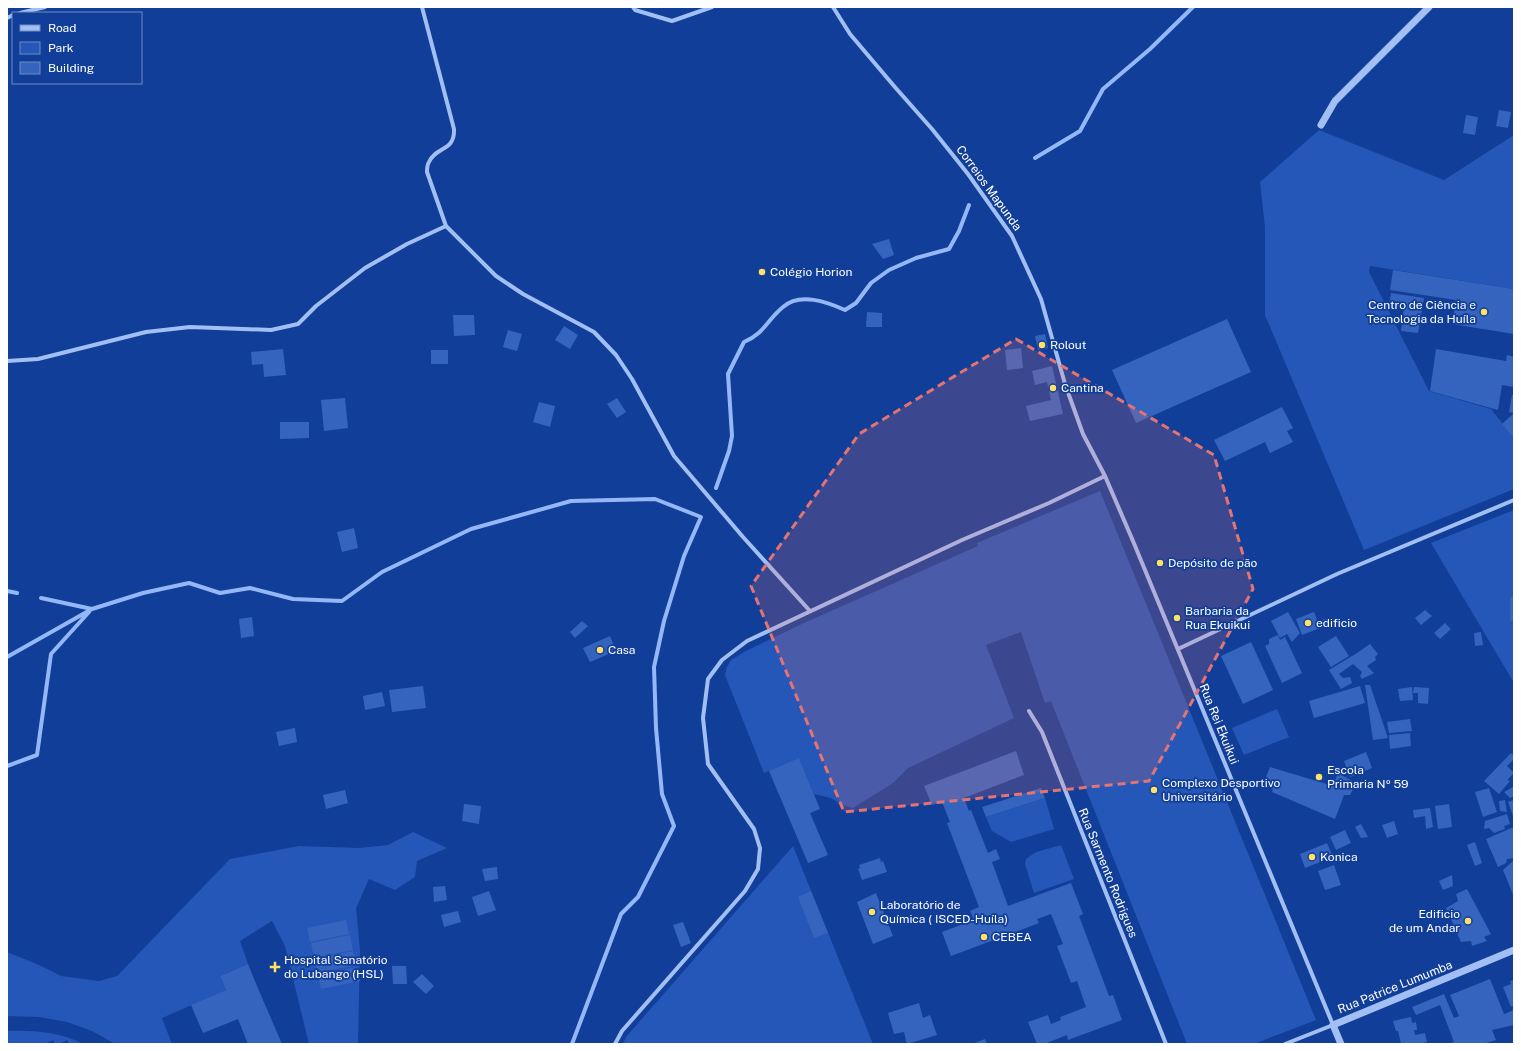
<svg xmlns="http://www.w3.org/2000/svg" width="1521" height="1051" viewBox="0 0 1521 1051" font-family="'Public Sans',sans-serif">
  <rect width="100%" height="100%" fill="#113e98"/>
  <path fill="#2457b7" d="M1319,130L1444,180L1514,135V289L1370,266L1369,272L1429,391L1491,409L1514,438V489L1364,550L1265,315V227L1260,182Z
    M1100,491L1316,1020L1254,1044H1187L1051,701L1045,703L1021,632L986,645L1014,718L908,768L893,783L853,808L842,805L831,798L814,794L799,759L764,773L725,675L727,667L731,660L744,652L804,623L978,546L977,543Z
    M1514,510V683L1431,543Z
    M1277,709L1289,737L1244,755L1232,728Z
    M1045,798L1054,829L1011,842L992,831L986,817Z
    M413,832L447,848L417,861L415,877L395,890L369,879L356,908L360,950L358,1044H309L285,946L272,921L240,941L248,964L220,976L226,990L162,1018L172,1044H115L92,1031L67,1022L39,1017L7,1016V952L39,965L61,976L99,981L117,976L230,859L299,846L359,848L388,845Z
    M1061,845L1074,879L1034,893L1025,864L1026,859L1036,852Z
    M793,846L873,1044H623L626,1037Z
    M7,1031C32,1030 61,1032 83,1044H69L67,1040L60,1044H55L53,1040L45,1044H7Z"/>
  <g fill="none" stroke-linecap="round" stroke-linejoin="round">
    <path stroke="#94b8f7" stroke-width="4" d="M1035,158L1080,131L1103,89L1150,49L1193,7
      M716,488L729,451L732,436L728,374L744,342C765,333 767,320 783,307C800,292 827,302 845,310L856,303L871,283L889,270L916,258L949,249L959,231L969,205
      M7,591L17,593
      M41,598L92,609
      M7,657L92,609L143,593L189,583L220,593L250,588L293,599L342,601L382,572L471,529L571,501L655,499L701,517L684,556L664,621L654,667L656,728L662,794L674,826L638,897L621,914L572,1044
      M7,766L37,755L51,654L89,612"/>
  </g>
  <path fill="#3564be" d="M1499,110L1511,112L1508,128L1496,126Z
    M1466,115L1478,117L1475,135L1463,133Z
    M889,239L894,255L883,259L872,244Z
    M1393,270L1514,289V334L1452,324L1456,300L1390,290Z
    M1391,293L1424,298L1418,333L1401,331L1404,307L1389,305Z
    M867,312L882,313V327H866Z
    M453,315H474L475,335L454,336Z
    M1227,319L1251,372L1136,423L1112,370Z
    M564,326L578,335L570,349L555,340Z
    M508,330L522,334L517,351L503,347Z
    M1045,334L1048,348L1038,350L1035,336Z
    M1021,348L1023,368L1007,370L1005,350Z
    M283,349L286,375L264,377L263,364L252,365L251,352Z
    M1436,349L1506,361L1507,355L1514,357V387L1502,385L1498,410L1430,391Z
    M431,350H448V364H431Z
    M1052,366L1063,414L1030,421L1026,406L1051,400L1047,382L1035,385L1032,371Z
    M1512,395H1514V413L1509,412Z
    M345,398L348,428L324,431L321,400Z
    M617,398L626,412L617,418L607,404Z
    M539,402L555,406L550,427L533,422Z
    M1282,407L1293,428L1287,431L1293,442L1270,453L1265,442L1225,461L1214,440Z
    M1514,413V438L1502,424Z
    M280,422H309V438L280,439Z
    M354,528L358,548L342,552L337,532Z
    M1510,597H1514V621H1510Z
    M1425,610L1432,616L1421,625L1415,618Z
    M1288,612L1300,633L1292,642L1287,634L1280,638L1271,621Z
    M1314,612L1320,628L1302,635L1296,619Z
    M252,617L254,636L241,638L239,619Z
    M1329,618L1332,625L1324,627L1321,620Z
    M582,621L588,626L575,638L570,632Z
    M1445,623L1451,629L1440,639L1434,633Z
    M1481,632L1483,645L1475,646L1474,633Z
    M1278,635L1280,640L1285,637L1302,673L1282,683L1265,646L1269,644V639Z
    M610,636L616,651L590,662L583,648Z
    M1336,636L1349,656L1331,667L1318,647Z
    M1251,642L1273,690L1243,704L1221,656Z
    M1370,644L1378,654L1375,657L1376,660L1367,666L1374,673L1362,679L1360,676L1362,672L1353,664L1339,674L1343,678L1350,677L1352,683L1341,689L1329,670L1357,653Z
    M1365,685H1370L1388,738L1373,740Z
    M423,686L426,708L392,712L389,690Z
    M1360,686L1365,703L1314,718L1309,701Z
    M1412,687L1413,700L1400,701L1398,689Z
    M1414,687L1429,688L1428,704L1418,703V693H1413Z
    M382,692L385,706L365,710L363,696Z
    M1410,719L1412,731L1389,733L1387,722Z
    M295,728L297,742L279,746L276,732Z
    M1410,733L1411,746L1390,749L1389,735Z
    M1016,751L1024,775L964,798L969,811L971,810L988,853L996,849L1000,859L992,862L1008,906L1071,883L1083,914L1079,916L1109,996L1113,995L1122,1020L1068,1040L1067,1035L1044,1044H1037L1028,1022L1048,1015L1051,1024L1061,1020L1060,1017L1086,1007L1077,981L1071,983L1057,946L1063,944L1051,914L1037,919L1039,923L951,956L942,932L974,920L970,911L979,907L947,823L950,822L942,802L932,805L924,786Z
    M1366,752L1372,768L1350,777L1344,761Z
    M1511,753L1514,756V759L1507,766L1514,773L1507,780L1510,781L1499,794L1484,781Z
    M799,758L820,809L810,813L828,855L808,863L769,771Z
    M1270,767L1333,786L1338,773L1356,783L1350,795H1344L1335,819L1272,792L1273,789L1266,786L1267,783L1264,782Z
    M1513,787L1514,796L1510,798L1504,792Z
    M1041,788L1045,798L986,817L982,807Z
    M1489,788L1497,812L1483,817L1475,792Z
    M345,790L348,803L326,809L323,795Z
    M1505,800L1507,812L1500,811L1499,801Z
    M1514,800V819L1508,802Z
    M464,804L481,806L479,824L462,821Z
    M1449,804L1452,827L1438,829L1435,806Z
    M1430,808L1433,827L1426,829L1425,816L1414,818L1413,810Z
    M1507,814L1510,824L1504,826L1505,829L1494,833L1489,828L1484,829L1485,821Z
    M1394,821L1398,834L1387,838L1382,825Z
    M1361,824L1368,837L1361,838L1355,827Z
    M1514,827V858L1507,859L1506,863L1498,867L1486,839Z
    M1345,830L1351,843L1336,850L1330,837Z
    M1475,842L1482,863L1475,866L1467,845Z
    M1327,843L1333,857L1305,868L1300,854Z
    M880,858L881,862L883,861L887,872L862,880L858,869L860,868L859,865Z
    M1514,860V897L1503,870Z
    M1334,865L1341,885L1325,890L1318,871Z
    M497,867L498,879L485,881L482,869Z
    M1452,875L1453,886L1443,890L1439,881Z
    M445,886L447,900L434,902L433,887Z
    M1467,889L1491,934L1484,937L1487,941L1472,946L1471,941L1461,942L1446,908L1458,901L1456,894Z
    M489,891L496,910L478,916L472,897Z
    M811,891L828,933L814,938L798,897Z
    M876,893L893,936L873,944L857,902Z
    M458,911L461,922L444,927L441,915Z
    M346,920L349,934L310,942L307,928Z
    M683,922L691,943L681,947L673,925Z
    M350,935L353,950L314,958L311,943Z
    M353,951L356,965L317,973L314,959Z
    M248,964L257,986L282,1044H248L238,1019L203,1033L191,1005L226,990L220,976Z
    M392,966H406L407,984H393Z
    M357,967L360,981L321,989L318,975Z
    M422,974L434,986L426,994L413,982Z
    M1490,979L1504,1014L1514,1010V1025L1492,1030L1496,1040L1483,1044H1447L1454,1042L1440,1005L1416,1015L1412,1007L1444,994L1454,1018L1459,1016L1450,995Z
    M1514,980V1005L1511,1007L1503,987L1511,984L1510,981Z
    M919,1003L923,1018L930,1015L937,1035L907,1044L904,1032L894,1034L888,1013Z
    M1411,1017L1412,1023L1416,1022L1417,1030H1414L1415,1035L1425,1033L1427,1042L1419,1044H1401L1398,1031H1396L1393,1021Z
    M985,1039L987,1044H972Z"/>
  <g fill="none" stroke-linecap="round" stroke-linejoin="round">
    <path stroke="#a2bff4" stroke-width="4" d="M422,7L454,129C455,152 436,146 429,162C427,165 427,169 427,172L446,226L496,276L523,294L594,332L616,355L632,379L674,456L743,537L810,611
      M633,7L635,10L672,21L712,7
      M833,7L850,34L894,86L932,129L968,174L1012,236L1041,299L1065,384L1083,434L1105,476L1133,541L1333,1025L1285,1044
      M20,13L45,7
      M7,18L13,15
      M7,361L38,359L146,332L190,327L271,330L298,324L316,306L365,268L407,244L446,226
      M1178,649L1337,574L1514,500
      M1029,711L1042,732L1166,1044
      M615,1044L622,1031L745,891L758,869L760,848L754,829L708,764L703,718L708,679L722,660L747,641L962,540L1049,503L1105,476"/>
    <path stroke="#a2bff4" stroke-width="7" d="M1321,125L1335,101L1429,7
      M1341,1044L1333,1025L1514,950"/>
  </g>
  <path fill="#e47373" fill-opacity="0.2" stroke="#e47373" stroke-width="3" stroke-dasharray="8 5" stroke-linejoin="round" d="M1016,339L1214,455L1253,589L1149,781L844,812L751,586L859,434Z"/>
  <g fill="#ffe265" stroke="#113e98" stroke-width="1.5">
    <circle cx="762" cy="272" r="4"/>
    <circle cx="1484" cy="312" r="4"/>
    <circle cx="1042" cy="345" r="4"/>
    <circle cx="1053" cy="388" r="4"/>
    <circle cx="1160" cy="563" r="4"/>
    <circle cx="1177" cy="618" r="4"/>
    <circle cx="1308" cy="623" r="4"/>
    <circle cx="600" cy="650" r="4"/>
    <circle cx="1319" cy="777" r="4"/>
    <circle cx="1154" cy="790" r="4"/>
    <circle cx="1312" cy="857" r="4"/>
    <circle cx="872" cy="912" r="4"/>
    <circle cx="1468" cy="921" r="4"/>
    <circle cx="984" cy="937" r="4"/>
    <path d="M273 961h4v4h4v4h-4v4h-4v-4h-4v-4h4z"/>
  </g>
  <g text-anchor="middle" dominant-baseline="central" stroke-width="3.5" stroke-linejoin="round" paint-order="stroke">
    <g font-size="12" fill="#fff" stroke="#113e98">
      <text transform="translate(989 188) rotate(54)">Correios Mapunda</text>
      <text transform="translate(1219 724) rotate(68)">Rua Rei Ekuikui</text>
      <text transform="translate(1108 873) rotate(68)">Rua Sarmento Rodrigues</text>
      <text transform="translate(1395 987) rotate(-22)">Rua Patrice Lumumba</text>
    </g>
    <g font-size="12" fill="#fff" stroke="#113e98" text-anchor="start">
      <text x="770" y="272">Colégio Horion</text>
      <text x="1476" y="305" text-anchor="end">Centro de Ciência e<tspan x="1476" dy="14">Tecnologia da Huíla</tspan></text>
      <text x="1050" y="345">Rolout</text>
      <text x="1061" y="388">Cantina</text>
      <text x="1168" y="563">Depósito de pão</text>
      <text x="1185" y="611">Barbaria da<tspan x="1185" dy="14">Rua Ekuikui</tspan></text>
      <text x="1316" y="623">edificio</text>
      <text x="608" y="650">Casa</text>
      <text x="1327" y="770">Escola<tspan x="1327" dy="14">Primaria Nº 59</tspan></text>
      <text x="1162" y="783">Complexo Desportivo<tspan x="1162" dy="14">Universitário</tspan></text>
      <text x="1320" y="857">Konica</text>
      <text x="880" y="905">Laboratório de<tspan x="880" dy="14">Química ( ISCED-Huíla)</tspan></text>
      <text x="1460" y="914" text-anchor="end">Edificio<tspan x="1460" dy="14">de um Andar</tspan></text>
      <text x="992" y="937">CEBEA</text>
      <text x="284" y="960">Hospital Sanatório<tspan x="284" dy="14">do Lubango (HSL)</tspan></text>
    </g>
  </g>
  <rect width="1521" height="1051" fill="none" stroke="#ffffff" stroke-width="16"/>
  <rect x="12" y="12" width="130" height="72" fill="#113e98" stroke="#708bc1"/>
  <rect x="20" y="25" width="20" height="6" fill="#a2bff4" stroke="#708bc1"/>
  <text x="48" y="32" font-size="12" fill="#ffffff">Road</text>
  <rect x="20" y="42" width="20" height="12" fill="#2457b7" stroke="#708bc1"/>
  <text x="48" y="52" font-size="12" fill="#ffffff">Park</text>
  <rect x="20" y="62" width="20" height="12" fill="#3564be" stroke="#708bc1"/>
  <text x="48" y="72" font-size="12" fill="#ffffff">Building</text>
</svg>
